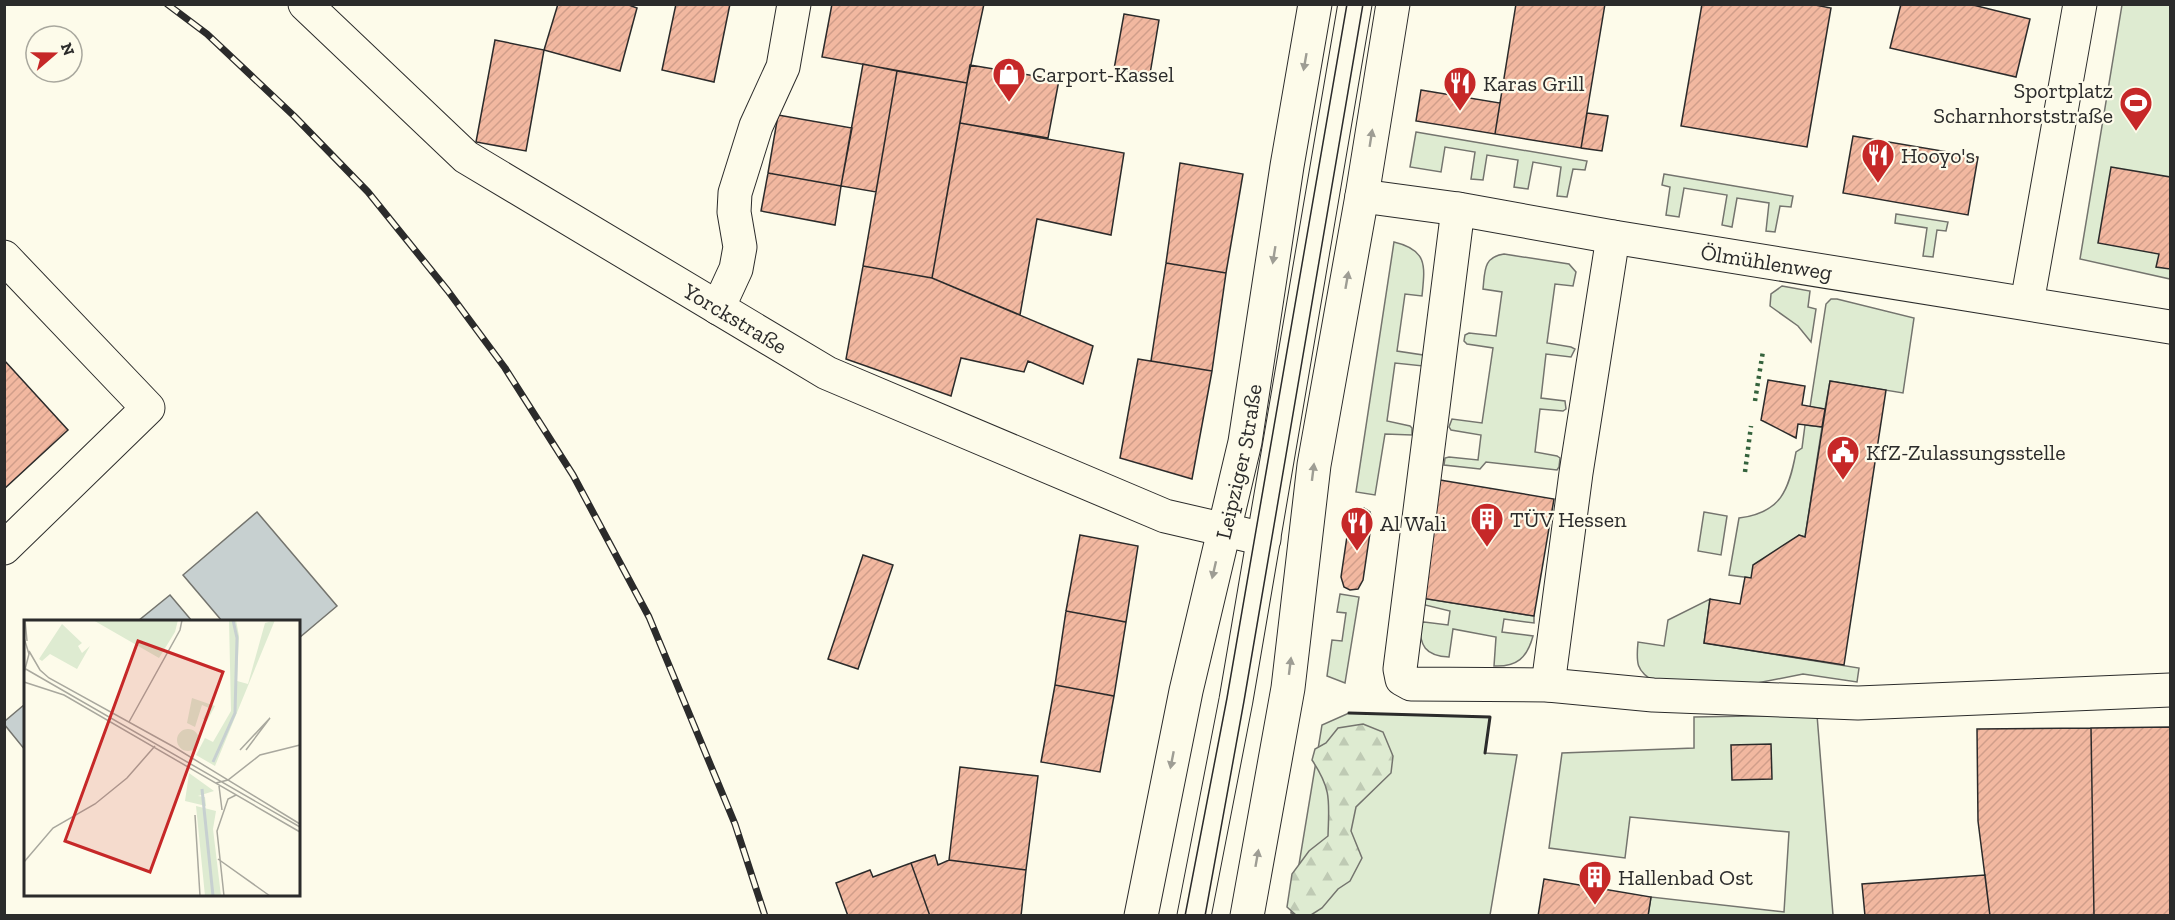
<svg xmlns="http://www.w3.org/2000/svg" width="2175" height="920" viewBox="0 0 2175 920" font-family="'Zilla Slab',serif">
  <defs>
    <pattern id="forest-firs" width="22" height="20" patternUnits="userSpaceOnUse" patternTransform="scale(1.5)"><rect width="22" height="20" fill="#deebd1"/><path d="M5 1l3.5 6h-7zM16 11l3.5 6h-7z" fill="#bfcab4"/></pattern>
    <pattern id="building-hatch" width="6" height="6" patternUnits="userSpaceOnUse" patternTransform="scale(1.5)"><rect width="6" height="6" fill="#f2b8a0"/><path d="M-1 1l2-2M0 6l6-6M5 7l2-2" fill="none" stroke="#d09e8a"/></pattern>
  </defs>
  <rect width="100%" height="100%" fill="#fdfbea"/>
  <path fill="#deebd1" stroke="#74746e" stroke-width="1.5" d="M2122,5H2170V279L2080,259Z
    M1416,132L1587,161L1585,170L1573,169L1567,197L1557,196L1561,167L1533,162L1528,189L1514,187L1518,160L1487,155L1483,180L1471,179L1475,152L1445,147L1441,172L1410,167Z
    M1664,174L1793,196L1791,207L1780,206L1775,232L1766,231L1769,203L1737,198L1732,227L1722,225L1727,195L1684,188L1679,217L1666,215L1670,187L1662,185Z
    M1896,214L1948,222L1946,231L1937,230L1933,257L1923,256L1927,228L1895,223Z
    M1394,242C1428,250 1425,266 1422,296L1405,294L1397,351L1423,355V366L1395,363L1387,421L1410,426L1412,428V435L1385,434L1375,495L1356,492Z
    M1504,254L1569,264L1576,272L1573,286L1555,284L1547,343L1571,347L1575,349L1571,357L1546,354L1541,398L1565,401L1566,409L1563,411L1540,409L1535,452L1557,456L1560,458L1559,467L1557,470L1486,462L1480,469L1444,465L1445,458L1449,457L1478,460L1481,435L1451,430L1449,427L1452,419L1482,423L1493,348L1467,344L1464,341L1465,335L1469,333L1496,336L1502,292L1483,289C1485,271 1483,257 1504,254Z
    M1782,286L1810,291L1808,307L1816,309L1811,342L1798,326L1770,306L1771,294Z
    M1831,299H1837L1914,318L1903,393L1830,381L1825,409L1810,407L1826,304Z
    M1805,425L1822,427L1805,537L1799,535L1751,578L1729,575L1739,518C1781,513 1789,490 1796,452L1802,448Z
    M1704,512L1727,516L1721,555L1698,551Z
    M1340,594L1359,597L1345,683L1327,676L1332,640L1342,641L1346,613L1337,612Z
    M1421,598L1534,616V623L1504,619L1502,632L1533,636C1527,658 1517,667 1494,666L1496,637L1453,629L1449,657C1425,656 1420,646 1419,623L1424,622L1448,625L1450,611L1421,604Z
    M1710,599L1704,643L1859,668L1857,682L1803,674L1747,685L1655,682C1636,671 1636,663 1638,642L1664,646L1668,620Z
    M1349,713L1490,717L1485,753L1517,755L1490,915L1303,916L1291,913L1322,725Z
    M1817,715L1833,915H1648L1651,897L1784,912L1789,832L1630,817L1625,858L1549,848L1562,753L1694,748V717Z"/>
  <path fill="url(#forest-firs)" stroke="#74746e" stroke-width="1.5" d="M1363,724L1383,732L1393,756L1391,773L1356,807L1351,831L1362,858L1350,881L1338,889L1322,908L1311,915H1296L1287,907L1292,874L1309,851L1328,836C1329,801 1332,790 1312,760L1315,749L1326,743L1338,728Z"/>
  <path fill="#c7d0d0" stroke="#74746e" stroke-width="1.5" d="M257,512L337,606L299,638L298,622L222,621L183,575Z
    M170,595L192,621H138Z
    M25,704V750L4,724L5,721Z"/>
  <path fill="url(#building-hatch)" stroke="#2b2b2b" stroke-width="1.5" d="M558,4H626L637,8L620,71L544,50Z
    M676,4H730L714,82L662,70Z
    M832,4H984L967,83L822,57Z
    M1516,4H1605L1581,148L1495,134Z
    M1702,4H1810L1831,8L1807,147L1681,126Z
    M1901,4H1969L2030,19L2016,77L1890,48Z
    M1124,14L1159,20L1150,74L1114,69Z
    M495,40L544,50L526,151L476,142Z
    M863,64L897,71L876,192L841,186Z
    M970,65L1059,80L1048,138L960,123Z
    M897,71L967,83L932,278L863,266Z
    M1421,90L1500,103L1495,134L1416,121Z
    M1587,113L1608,116L1602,151L1581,148Z
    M778,115L852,128L841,186L768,173Z
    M960,123L1124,153L1111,235L1037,219L1020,315L932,278Z
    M1853,136L1978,157L1968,215L1843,193Z
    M1180,163L1243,174L1226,273L1166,263Z
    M2111,167L2170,177V269L2156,267L2159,254L2098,243Z
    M768,173L841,186L835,225L761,211Z
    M1166,263L1226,273L1212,371L1151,361Z
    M863,266L932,278L1093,346L1083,384L1028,361L1024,372L961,358L951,396L846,359Z
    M1138,359L1212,371L1192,479L1120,458Z
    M4,360L68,430L4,489Z
    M1768,380L1805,386L1802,405L1825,409L1822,427L1798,424L1796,438L1761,420Z
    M1830,381L1886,390L1844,665L1704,643L1710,599L1740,604L1745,577L1751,578L1753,565L1799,535L1805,537Z
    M1440,480L1554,499L1534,616L1421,598Z
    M1364,508L1370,512L1372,519L1363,580L1358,589L1350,590L1344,587L1341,577L1350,516L1354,510Z
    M1080,535L1138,546L1126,622L1066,611Z
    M863,555L893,565L858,669L828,659Z
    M1066,611L1126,622L1114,696L1055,685Z
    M1055,685L1114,696L1100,772L1041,762Z
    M2170,727V916H2094L2091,728Z
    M2091,728L2094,916H1990L1978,821L1977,729Z
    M1771,744L1772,779L1732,780L1731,745Z
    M960,767L1038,776L1026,870L949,860Z
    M935,855L938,865L949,860L1026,870L1021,916H930L911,863Z
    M911,863L930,916H848L836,883L870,870L873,877Z
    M1985,875L1990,916H1865L1862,884Z
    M1544,879L1651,897L1648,916H1538Z"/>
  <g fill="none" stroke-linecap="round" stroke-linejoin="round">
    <g stroke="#2b2b2b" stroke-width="35">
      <g id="minor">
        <path id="s1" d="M305,4L466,157L827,373L1165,516L1264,539"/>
        <path id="s2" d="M1362,196L1458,209L1613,237L2170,327"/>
        <path d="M1458,209L1400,669L1402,679L1411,684L1548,685L1653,695L1858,703L2170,690"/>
        <path d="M4,257L148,408L4,548"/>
        <path d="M2027,303L2080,4"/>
        <path d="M718,308L736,269L740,247L734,212L735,193L756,126L783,67L794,4"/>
        <path d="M1548,685L1576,473L1613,237"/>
        <path d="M1194,916L1236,700L1355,4"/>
      </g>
    </g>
    <g stroke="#2b2b2b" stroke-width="35">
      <g id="major">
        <path id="s3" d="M1141,916L1186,691L1245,442L1287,166L1315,4"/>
        <path d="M1247,916L1288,688L1314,465L1362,196L1393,4"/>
      </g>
    </g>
    <use href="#minor" stroke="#fdfbea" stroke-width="33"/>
    <use href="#major" stroke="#fdfbea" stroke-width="33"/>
    <path stroke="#2b2b2b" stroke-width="1.5" d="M1185,916L1227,698L1347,4
      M1205,916L1244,701L1363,4"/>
    <g stroke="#2b2b2b" stroke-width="7">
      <path id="rail" d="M167,4L207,34L294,116L368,192L448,291L505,368L573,475L649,617L735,824L765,916"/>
    </g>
    <use href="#rail" stroke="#fdfbea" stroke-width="4.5" stroke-dasharray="14" stroke-linecap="butt"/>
    <path stroke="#34623c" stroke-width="4.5" stroke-dasharray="3 4.5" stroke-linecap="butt" d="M1755,401L1763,351
      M1745,472L1751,426"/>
    <path stroke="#2b2b2b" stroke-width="3" d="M1349,713L1490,717L1485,753"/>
  </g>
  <defs><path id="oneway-solid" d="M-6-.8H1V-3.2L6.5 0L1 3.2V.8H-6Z" transform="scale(1.5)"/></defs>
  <g fill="#9e9d94">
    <use href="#oneway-solid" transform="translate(1305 62) rotate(100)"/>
    <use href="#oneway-solid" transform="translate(1371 138) rotate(-81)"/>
    <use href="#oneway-solid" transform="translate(1274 255) rotate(99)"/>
    <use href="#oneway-solid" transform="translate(1347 280) rotate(-80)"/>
    <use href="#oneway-solid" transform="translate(1313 472) rotate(-83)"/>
    <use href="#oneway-solid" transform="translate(1214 570) rotate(103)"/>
    <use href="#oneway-solid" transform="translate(1290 666) rotate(-83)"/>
    <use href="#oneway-solid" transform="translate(1172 760) rotate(101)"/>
    <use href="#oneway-solid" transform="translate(1257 858) rotate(-80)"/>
  </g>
  <defs>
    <g id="shop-pin" transform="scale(1.725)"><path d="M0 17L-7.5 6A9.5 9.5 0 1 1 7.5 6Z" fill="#c62828" stroke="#fdfbea"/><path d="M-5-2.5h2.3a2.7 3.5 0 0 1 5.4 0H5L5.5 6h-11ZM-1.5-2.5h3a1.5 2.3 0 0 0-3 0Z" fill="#fff"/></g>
    <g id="restaurant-pin" transform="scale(1.725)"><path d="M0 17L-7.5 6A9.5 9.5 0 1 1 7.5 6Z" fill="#c62828" stroke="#fdfbea"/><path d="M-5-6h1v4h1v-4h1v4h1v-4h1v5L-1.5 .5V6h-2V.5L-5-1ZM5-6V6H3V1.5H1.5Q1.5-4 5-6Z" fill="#fff"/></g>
    <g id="stadium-pin" transform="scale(1.725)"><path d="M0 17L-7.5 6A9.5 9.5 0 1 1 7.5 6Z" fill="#c62828" stroke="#fdfbea"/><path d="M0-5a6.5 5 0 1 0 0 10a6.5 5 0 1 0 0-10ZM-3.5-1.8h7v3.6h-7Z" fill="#fff"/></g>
    <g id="civic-pin" transform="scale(1.725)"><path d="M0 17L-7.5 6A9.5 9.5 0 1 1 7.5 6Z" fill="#c62828" stroke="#fdfbea"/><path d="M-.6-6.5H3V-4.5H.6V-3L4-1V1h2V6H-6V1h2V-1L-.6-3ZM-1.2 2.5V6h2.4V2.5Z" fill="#fff"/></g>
    <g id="building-pin" transform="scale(1.725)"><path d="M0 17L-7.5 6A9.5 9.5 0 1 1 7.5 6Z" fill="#c62828" stroke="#fdfbea"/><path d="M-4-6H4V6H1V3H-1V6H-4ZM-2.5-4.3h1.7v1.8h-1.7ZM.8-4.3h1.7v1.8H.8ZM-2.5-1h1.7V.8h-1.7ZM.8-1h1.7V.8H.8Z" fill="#fff"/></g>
  </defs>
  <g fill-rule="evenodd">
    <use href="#shop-pin" x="1009" y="74"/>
    <use href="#restaurant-pin" x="1460" y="83"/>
    <use href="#stadium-pin" x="2136" y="103"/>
    <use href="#restaurant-pin" x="1878" y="155"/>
    <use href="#civic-pin" x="1843" y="452"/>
    <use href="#building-pin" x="1487" y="519"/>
    <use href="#restaurant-pin" x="1357" y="523"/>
    <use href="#building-pin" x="1595" y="877"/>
  </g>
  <g text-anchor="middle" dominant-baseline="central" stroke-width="4.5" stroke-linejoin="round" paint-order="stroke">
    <g font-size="22" fill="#2b2b2b" stroke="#fdfbea" text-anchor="start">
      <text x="1032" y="74">Carport-Kassel</text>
      <text x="1483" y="83">Karas Grill</text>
      <text x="2113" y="90" text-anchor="end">Sportplatz<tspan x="2113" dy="25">Scharnhorststraße</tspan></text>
      <text x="1901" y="155">Hooyo's</text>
      <text x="1866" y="452">KfZ-Zulassungsstelle</text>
      <text x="1510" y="519">TÜV Hessen</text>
      <text x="1380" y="523">Al Wali</text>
      <text x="1618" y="877">Hallenbad Ost</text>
    </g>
    <g font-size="22" fill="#2b2b2b" stroke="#fdfbea">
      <text stroke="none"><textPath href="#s2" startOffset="410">Ölmühlenweg</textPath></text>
      <text stroke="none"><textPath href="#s1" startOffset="536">Yorckstraße</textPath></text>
      <text stroke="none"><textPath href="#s3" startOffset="465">Leipziger Straße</textPath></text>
    </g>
  </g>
  <g transform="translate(24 620)">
    <rect width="276" height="276" fill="#fdfbea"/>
    <path d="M69,0H154L151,12L135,38ZM205,0H212L215,16L213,61L224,64L241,3L251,0L191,146L172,135L181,118L189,122L207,91ZM38,4L58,23L54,26L58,33L66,26L53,49L26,34L18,41L15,39ZM168,78L191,86L183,101L179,99L185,88L178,85L171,107L163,103ZM153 120a11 11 0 1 1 22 0a11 11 0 1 1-22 0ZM165,153L190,171L174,176L181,177L182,186L161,181Z" fill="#deebd1"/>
    <path d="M172,186L192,191L189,209L197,276H181Z" fill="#deebd1"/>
    <path fill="none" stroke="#c7d0d0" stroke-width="3" d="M189,142L211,93L213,18L209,0M178,169L189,276"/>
    <path fill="none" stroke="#a9a89e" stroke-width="1.5" d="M1,0L3,21M0,18L5,34L0,53M5,31L16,50L25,58L150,127L276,204M0,48L276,207M0,62L40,75L276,212M105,102L156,10L158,0M216,130L246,98L222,130M192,163L204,160L236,135L276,125M195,166L198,190M171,195L176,276M194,239L246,276M0,242L29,208L71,184L103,158L131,126M200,276L193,211L204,179L212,175"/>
    <path fill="#c62828" fill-opacity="0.15" stroke="#c62828" stroke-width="3" d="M114,21L199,52L126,252L41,221Z"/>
    <rect width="276" height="276" fill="none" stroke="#2b2b2b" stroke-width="3"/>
  </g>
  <rect width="2175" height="920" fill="none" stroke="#2b2b2b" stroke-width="12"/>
  <g transform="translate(54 54) rotate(70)"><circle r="28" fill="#fdfbea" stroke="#a9a89e" stroke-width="1.5"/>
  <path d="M0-4.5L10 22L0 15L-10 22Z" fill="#c62828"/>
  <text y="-9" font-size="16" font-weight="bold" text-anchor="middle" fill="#2b2b2b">N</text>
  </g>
</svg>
